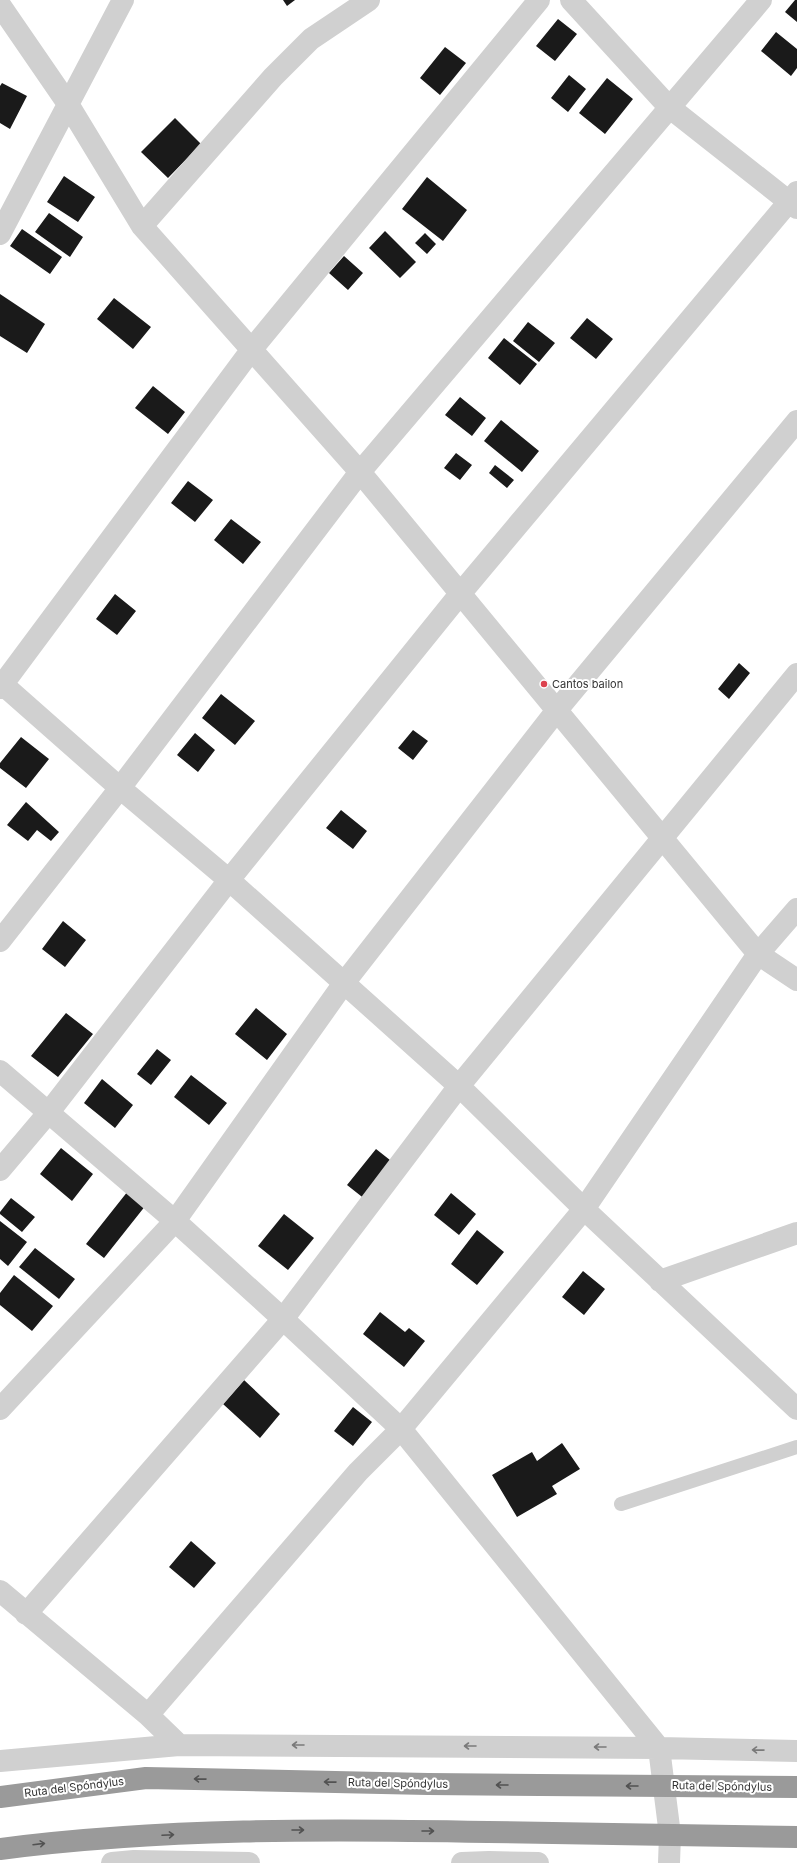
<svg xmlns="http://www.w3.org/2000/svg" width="797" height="1863" viewBox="0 0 797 1863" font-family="Inter,sans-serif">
  <rect width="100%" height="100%" fill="#fff"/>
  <path fill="#1a1a1a" d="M283,0H295L287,6Z
    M795,0H797V22L785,12Z
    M558,19L577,34L555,61L536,46Z
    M776,32L797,49V68L791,76L761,51Z
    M445,47L466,63L440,95L420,78Z
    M569,75L586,89L568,112L551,98Z
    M607,78L633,99L605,134L579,113Z
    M2,83L27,96L10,129L0,123V86Z
    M175,118L201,144L168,178L141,152Z
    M64,176L95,197L78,222L47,202Z
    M427,177L467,210L443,241L402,209Z
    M49,213L83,237L70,257L35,232Z
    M22,229L62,257L50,274L10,246Z
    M385,231L416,262L400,278L369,248Z
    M425,233L436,244L427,254L415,243Z
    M344,256L363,273L348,290L329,273Z
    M0,294L45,324L27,353L0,336Z
    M114,298L151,327L133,349L97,319Z
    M587,318L613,339L596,359L570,338Z
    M528,322L555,343L539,362L513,341Z
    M504,338L537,364L520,385L488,358Z
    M153,386L185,412L168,434L135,408Z
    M460,397L486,418L472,436L445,415Z
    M501,420L539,451L522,472L484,441Z
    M456,453L472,465L460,480L444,468Z
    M495,465L514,480L507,488L489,473Z
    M188,481L213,500L195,522L171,503Z
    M231,519L261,542L243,564L214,540Z
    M115,594L136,611L117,635L96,619Z
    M739,663L750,673L729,699L718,689Z
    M221,694L255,721L235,745L202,718Z
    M413,730L428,741L413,760L398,748Z
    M195,733L215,750L198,772L177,755Z
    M21,737L49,759L26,788L0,768V763Z
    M26,802L59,832L51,841L37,830L28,841L7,825Z
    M341,810L367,831L353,849L326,828Z
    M63,921L86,940L65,967L42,949Z
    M256,1008L287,1034L267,1060L235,1034Z
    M66,1013L93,1034L58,1077L31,1056Z
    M157,1049L171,1060L151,1085L137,1074Z
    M191,1075L227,1103L209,1125L174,1097Z
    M102,1079L133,1105L115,1128L84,1103Z
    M61,1148L93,1174L72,1201L40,1174Z
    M376,1149L395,1164L366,1200L347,1185Z
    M128,1191L146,1205L104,1258L86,1244Z
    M451,1193L476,1214L459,1235L434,1215Z
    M11,1198L35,1217L22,1232L0,1214V1212Z
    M284,1214L314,1238L288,1270L258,1246Z
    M0,1221L27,1242L8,1266L0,1259Z
    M477,1230L504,1252L477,1285L451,1264Z
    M35,1248L75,1279L59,1299L19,1267Z
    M583,1271L605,1289L584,1315L562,1297Z
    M14,1275L53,1306L32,1331L0,1305V1293Z
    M380,1312L405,1332L409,1328L425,1341L404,1367L363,1334Z
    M244,1380L280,1414L260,1438L223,1404Z
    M353,1407L372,1422L353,1446L334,1431Z
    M562,1443L580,1469L552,1486L557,1494L517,1517L492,1475L532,1452L537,1461Z
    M191,1541L216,1563L194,1588L169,1567Z"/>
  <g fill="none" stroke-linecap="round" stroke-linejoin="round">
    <path stroke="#d0d0d0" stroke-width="14" d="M621,1504L797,1447"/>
    <path stroke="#d0d0d0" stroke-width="22" d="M571,0L669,107L797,208
      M0,5L68,104L142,226L360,472L758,954L797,980
      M142,226L273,77L311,39L369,0
      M0,234L123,0
      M0,682L120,788L229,880L459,1086L584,1209L797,1409
      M0,688L252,349L539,0
      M0,941L120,788L360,472L761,0
      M0,1071L175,1221L283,1319L401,1429L659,1748L670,1835L669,1863
      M0,1170L49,1112L229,880L460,594L797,192
      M660,1281L797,1233
      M0,1409L175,1221L344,983L557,710L797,421
      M0,1591L148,1715L179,1745
      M26,1614L283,1319L459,1086L797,674
      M148,1715L358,1472L401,1429L584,1209L758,954L797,909
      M0,1761L179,1745L659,1748L797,1751
      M112,1863L134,1861L249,1863
      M462,1863L489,1862L538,1863"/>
    <path stroke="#9a9a9a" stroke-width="22" d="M0,1797L146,1778L428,1784L797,1787
      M0,1849C162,1828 325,1829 488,1832C591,1834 694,1835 797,1837"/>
  </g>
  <defs><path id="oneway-shaft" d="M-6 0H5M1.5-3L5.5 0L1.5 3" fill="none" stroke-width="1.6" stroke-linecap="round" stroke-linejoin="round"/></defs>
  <g stroke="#7a7a7a">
    <use href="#oneway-shaft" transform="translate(298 1745) rotate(-180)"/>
    <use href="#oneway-shaft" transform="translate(470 1746) rotate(-180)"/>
    <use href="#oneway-shaft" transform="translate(600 1747) rotate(-180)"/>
    <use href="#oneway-shaft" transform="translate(758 1750) rotate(-179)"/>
  </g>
  <g stroke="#525252">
    <use href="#oneway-shaft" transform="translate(200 1779) rotate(-179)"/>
    <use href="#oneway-shaft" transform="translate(330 1782) rotate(-179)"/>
    <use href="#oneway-shaft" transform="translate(502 1785) rotate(-180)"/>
    <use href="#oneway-shaft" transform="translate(632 1786) rotate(-180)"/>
    <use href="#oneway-shaft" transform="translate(298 1830)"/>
    <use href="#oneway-shaft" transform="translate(428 1831)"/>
    <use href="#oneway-shaft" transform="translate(168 1835) rotate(-3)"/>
    <use href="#oneway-shaft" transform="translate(39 1844) rotate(-7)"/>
  </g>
  <circle fill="#dc424e" stroke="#fff" stroke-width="1.5" cx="544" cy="684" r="4"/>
  <g text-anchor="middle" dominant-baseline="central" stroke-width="4" stroke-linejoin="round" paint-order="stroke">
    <g font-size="11" fill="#333" stroke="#fff" text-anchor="start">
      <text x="552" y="684">Cantos bailon</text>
    </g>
    <g font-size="11" fill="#333" stroke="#fff">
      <text transform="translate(398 1783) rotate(1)">Ruta del Spóndylus</text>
      <text transform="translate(722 1786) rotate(1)">Ruta del Spóndylus</text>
      <text transform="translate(74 1787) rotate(-7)">Ruta del Spóndylus</text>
    </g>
  </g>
</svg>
